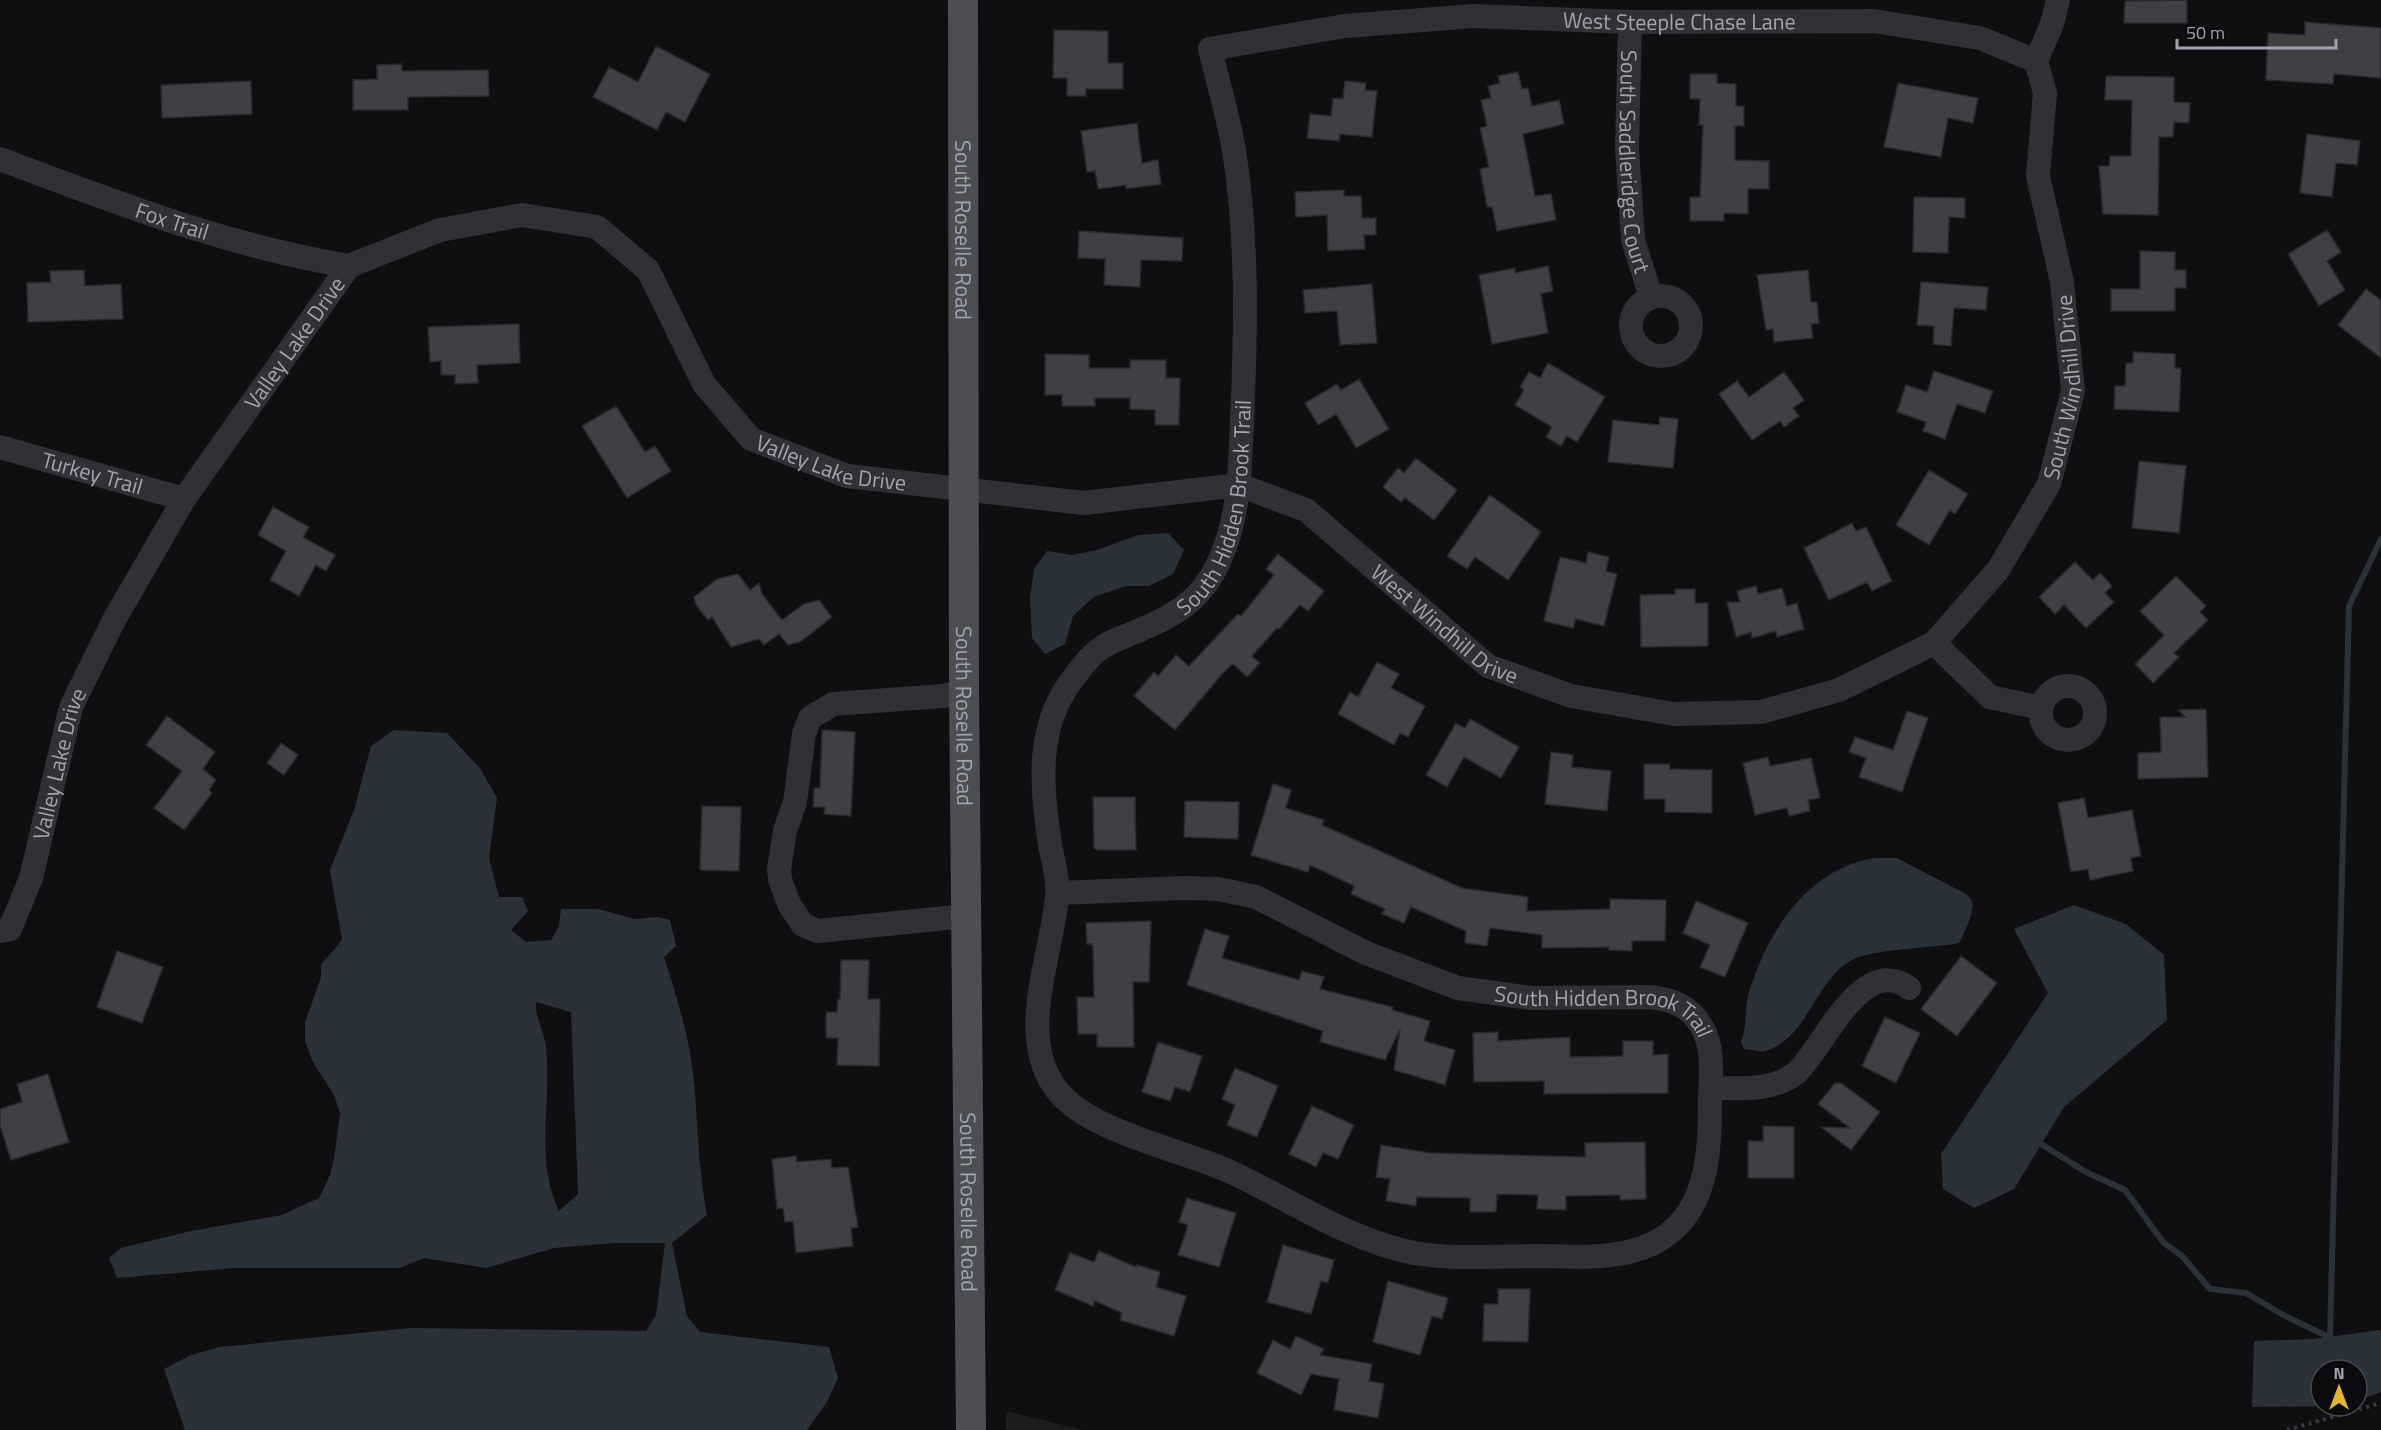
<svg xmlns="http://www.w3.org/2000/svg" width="2381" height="1430" viewBox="0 0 2381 1430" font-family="'Titillium Web',sans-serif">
  <rect width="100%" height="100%" fill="#0f0f11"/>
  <path fill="#1c1c1e" d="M1006,1411L1083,1430H1006Z"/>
  <path fill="#2a3138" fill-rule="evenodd" d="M1168,533L1184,550L1173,574L1149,586H1126L1094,597L1073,616L1065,644L1045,654L1032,638L1030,597L1034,569L1047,551L1072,555L1097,550L1138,535Z
    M394,730L447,733L480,768L497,798L489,858L499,897H522L528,911L511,930L526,942L551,940L559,926L561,909H598L635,919L658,917L670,920L676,946L664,957C678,1000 692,1046 695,1092C698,1134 699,1174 707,1215L672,1243L687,1316L700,1332L829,1347L838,1378L827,1402L807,1430H185L164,1369L191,1355L220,1347L410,1328L646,1331L656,1315L665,1243H615L554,1248L486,1268L424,1258L400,1268H235L117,1278L109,1258L121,1248L191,1231L282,1215L319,1198L330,1175L334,1159L340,1113L334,1095L313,1062L305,1041V1023L321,977V965L342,940L330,870L354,810L371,746ZM536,1002L571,1012L578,1194L559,1211C534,1160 552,1101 546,1047C544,1031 535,1018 536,1002Z
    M1875,858H1897L1966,894C1967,895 1972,900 1972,902C1976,908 1963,937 1959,943C1933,948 1869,949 1850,961C1815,982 1807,1038 1766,1051C1760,1053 1752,1049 1744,1049L1741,1042C1748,1025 1744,1008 1749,992C1768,931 1808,868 1875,858Z
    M2074,905L2126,924L2164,955L2167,1020L2064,1107L2014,1189L1974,1208L1943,1189L1941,1154L2048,993L2014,929Z
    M2381,1330V1392L2357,1401V1370H2321V1406H2343L2252,1407L2254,1341L2314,1339Z"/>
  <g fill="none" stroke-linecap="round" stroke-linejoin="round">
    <path stroke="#2a3138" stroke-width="6" d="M2041,1144L2086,1172L2125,1190L2163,1242L2183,1257L2210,1289L2246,1293L2285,1316L2331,1338
      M2330,1337L2349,606L2381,539"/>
  </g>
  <path fill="#3f3f44" stroke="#2a2a2d" stroke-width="1.5" d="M2187,0V23H2124L2125,1Z
    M2305,22L2381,28V78L2334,74L2333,84L2266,80L2268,33L2305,35Z
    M1054,30L1108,31V63H1123V89H1086V96H1067V78H1053Z
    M656,46L710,74L685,122L666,112L657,130L593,97L609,67L638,82Z
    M402,64V71L488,70L489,96L408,97V110H353V80L377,79V65Z
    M1518,72L1522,89L1528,88L1532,106L1559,100L1564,124L1523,134L1535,196L1551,194L1556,220L1497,231L1492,207H1487L1480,169L1489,167L1480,128L1487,126L1481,100L1491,98L1488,86L1500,83L1498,76Z
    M1690,74H1717V83L1736,84V106H1744V126H1735V160L1769,161V189H1748V214L1724,213V221H1690V197H1700L1703,125H1699L1700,99H1690Z
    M2106,76L2174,77V102L2190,103L2189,123L2174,122L2173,137H2159L2158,215L2103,214L2099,166H2109L2110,156H2131L2132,100H2105Z
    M251,81L252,114L162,118L161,85Z
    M1345,81L1366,83L1365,90L1377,91L1372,137L1340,134L1339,141L1307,138L1310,114L1331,116L1333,98L1343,99Z
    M1898,83L1978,98L1973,123L1948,118L1941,157L1884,147Z
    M1137,123L1142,163L1158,160L1161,184L1126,189V185L1098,189L1095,171L1087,172L1081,131Z
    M2307,134L2360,141L2357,165L2336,163L2332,197L2300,193Z
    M1344,190V196H1361L1362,218H1376V235H1364L1365,249L1328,251L1327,215L1296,217L1295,192Z
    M1914,197L1965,198V218L1949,217L1948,253L1913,252Z
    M2327,230L2341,252L2327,261L2345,290L2319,306L2288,254Z
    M1079,231L1183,238L1182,261L1141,260L1140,287L1104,285L1105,259L1078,258Z
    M2140,251L2175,252V270H2186V288H2175V311H2111V289H2140Z
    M1548,266L1553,291L1541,294L1548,333L1492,344L1479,275L1515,268V273Z
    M84,270L85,286L121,284L123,319L28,322L27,283L51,282L50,271Z
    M1808,270L1811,302H1817L1819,323L1811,324L1813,338L1774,342L1773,329L1766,330L1757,275Z
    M1921,282L1988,287L1986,310L1954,308L1951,346L1933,344L1934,326L1917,325Z
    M1372,284L1377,343L1340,345L1337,311L1305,313L1303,290Z
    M2366,289L2381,300V358L2338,325Z
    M519,324L520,363L477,365L478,383L455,384V375H441V361L430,362L428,327Z
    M2133,352L2175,354V368H2181L2179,412L2114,409L2115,386H2125L2126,363H2133Z
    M1045,354L1089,355V368H1130V360H1166V378H1180L1179,425H1155V410L1130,409V398H1095V406H1062V395H1045Z
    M1548,363L1605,397L1577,442L1567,436L1561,446L1546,437L1552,427L1515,405L1524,390L1520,387L1529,372L1540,378Z
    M1934,371L1993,391L1985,413L1957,404L1945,439L1923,431L1926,422L1897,412L1906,385L1927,392Z
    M1784,372L1804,400L1793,408L1799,416L1784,427L1780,421L1752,440L1719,394L1737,381L1749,397Z
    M1359,379L1389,429L1356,448L1336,414L1318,425L1305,403L1337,384L1341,390Z
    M616,406L645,452L655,446L671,471L627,498L582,426Z
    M1660,417L1678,419L1673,468L1608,462L1613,420L1659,425Z
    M1416,458L1457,490L1434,520L1405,498L1401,502L1383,487L1398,468L1404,473Z
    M2139,461L2186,466L2179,533L2132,528Z
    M1929,470L1968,494L1955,514L1950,510L1929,545L1896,525Z
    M1490,495L1541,532L1508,580L1475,557L1467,569L1447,556Z
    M273,507L309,527L303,537L335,555L326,571L316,565L299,596L270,580L286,551L258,535Z
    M1852,523L1856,531L1866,527L1892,581L1872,591L1867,582L1829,600L1804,548Z
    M1588,552L1609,557L1606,571L1617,574L1604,626L1576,619L1573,628L1544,621L1560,557L1586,563Z
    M1278,554L1324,591L1308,611L1300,605L1279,629L1277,628L1252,656L1260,663L1247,677L1233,664L1222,674L1175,730L1134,696L1154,672L1158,676L1176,655L1189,666L1238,614L1241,616L1274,575L1266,569Z
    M2075,562L2093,580L2100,573L2112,586L2105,593L2114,602L2086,628L2064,605L2055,614L2039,597Z
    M738,574L750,590L759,583L762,594L782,620L804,604L819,600L832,617L800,642L788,645L779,634L764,645L759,639L731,647L712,617L708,620L696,605L694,597L717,579Z
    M2176,576L2206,606L2200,612L2208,620L2174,653L2179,657L2153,683L2135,664L2164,635L2140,611Z
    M1756,586L1758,594L1782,588L1787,606L1797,603L1804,629L1777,637L1776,631L1752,638L1751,632L1736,637L1727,602H1740L1737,591Z
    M1675,589H1695V603H1708V646L1641,647L1640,595L1675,594Z
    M1377,662L1399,674L1391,688L1425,706L1408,737L1400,733L1394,745L1338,714L1350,692L1358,697Z
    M2206,709L2208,777L2138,779V753L2161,752L2160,717H2185L2179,710Z
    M1907,711L1928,718L1902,792L1859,777L1866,758L1849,752L1855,737L1893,750Z
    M167,716L215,752L203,769L216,780L209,790L212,793L184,830L154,808L182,771L146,745Z
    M1470,719L1519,747L1501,778L1464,757L1447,787L1426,775L1456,723L1465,728Z
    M822,730L855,732L851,816L824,814L825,807H813L814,788H820Z
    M281,743L298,755L284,775L267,763Z
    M1551,752L1573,755L1572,767L1611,771L1607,811L1545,804Z
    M1768,757L1770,766L1811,758L1820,798L1808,800L1810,811L1789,816L1787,808L1755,815L1743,763Z
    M1644,764H1670V769L1712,770V813L1665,812V799H1644Z
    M1273,784L1291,790L1286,808L1324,820L1322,825L1462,888L1528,897L1527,911L1610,909V899L1666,900L1665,941H1632V951L1609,950V947L1542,948V935L1490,928L1487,946L1465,943L1466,931L1411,907L1404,923L1382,914L1385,909L1351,894L1354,886L1310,865L1308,872L1251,855Z
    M1093,797H1135L1136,850H1097L1094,848Z
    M2084,798L2088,818L2132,810L2141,856L2131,858L2133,871L2090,880L2088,869L2071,872L2058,803Z
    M1185,801L1239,802L1238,839L1184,837Z
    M702,806L741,807L739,871L700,870Z
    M1696,901L1748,923L1725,977L1700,967L1710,945L1683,933Z
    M1151,921L1149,982H1133L1134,1047H1097V1034H1078L1077,997H1094L1093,950L1092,944H1087L1086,923Z
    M1205,929L1229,936L1222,958L1299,980L1302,971L1324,977L1320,989L1393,1007L1392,1010L1430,1021L1424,1041L1455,1050L1445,1085L1394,1070L1400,1029L1385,1060L1320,1042L1323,1031L1187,985Z
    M117,951L163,967L142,1023L97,1007Z
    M1961,956L1997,983L1957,1036L1921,1009Z
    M841,960H869L868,999H880L879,1066L837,1065L838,1038H826V1012H837L838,999H840Z
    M1885,1017L1920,1033L1896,1083L1862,1066Z
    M1498,1032V1041L1570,1037V1057L1623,1056V1041H1653V1055L1668,1054V1093L1544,1094V1081L1474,1082L1473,1033Z
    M1158,1042L1202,1056L1190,1092L1175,1087L1170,1101L1142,1092Z
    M1235,1068L1278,1086L1257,1137L1227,1125L1235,1105L1222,1099Z
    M48,1074L69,1142L11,1160L0,1125V1109L22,1102L17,1084Z
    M1835,1083H1841L1880,1112L1851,1150L1821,1127L1850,1128L1818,1104Z
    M1312,1106L1354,1125L1338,1159L1323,1153L1316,1167L1289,1154Z
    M1763,1126L1794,1127V1178H1748V1141H1763Z
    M1645,1142L1646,1199L1620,1200V1195L1566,1196V1210L1537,1209L1538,1195L1497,1194L1496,1212H1470V1198L1417,1197L1416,1206L1386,1201L1390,1179L1376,1177L1381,1145L1430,1153L1585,1157V1143Z
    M796,1156L797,1162L831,1159L832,1168L848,1167L858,1227L851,1228L853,1246L796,1253L793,1221L785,1222L783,1208L777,1209L772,1159Z
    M1187,1198L1236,1213L1219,1267L1178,1255L1188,1225L1179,1222Z
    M1283,1245L1334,1260L1328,1283L1321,1281L1311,1314L1267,1302Z
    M1099,1251L1136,1267L1137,1265L1160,1272L1156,1287L1186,1296L1174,1336L1120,1320L1122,1313L1095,1301L1093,1306L1055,1290L1070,1253L1094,1262Z
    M1388,1281L1448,1298L1442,1319L1432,1316L1420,1355L1373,1342Z
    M1498,1289H1530L1528,1342L1483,1341L1484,1304H1498Z
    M1296,1336L1324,1349L1320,1355L1372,1364L1369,1381L1384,1384L1378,1418L1334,1410L1339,1379L1311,1374L1301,1395L1257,1373L1273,1340L1290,1349Z"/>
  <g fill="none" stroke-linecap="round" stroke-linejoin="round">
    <path stroke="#37383c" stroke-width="4" stroke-dasharray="3 4.5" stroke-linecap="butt" d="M2287,1430L2381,1403"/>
    <g stroke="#313135" stroke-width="24">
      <path id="s1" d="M1630,22L1627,148L1633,240L1651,297"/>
      <path d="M2036,61L2052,24L2058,0"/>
      <path id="s2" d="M0,159C115,202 227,246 349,266"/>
      <circle cx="1661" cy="326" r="30"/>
      <path id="s3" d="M0,447L184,499"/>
      <path d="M1934,643L1990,697L2041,708"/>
      <circle cx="2068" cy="713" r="27"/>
      <path d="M964,691L943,696L833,704L810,718L804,734L795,802L785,831L779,869L780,880L789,904L803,925L818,931L966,916"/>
      <path id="s4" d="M1058,893L1185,888L1218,889L1256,897L1366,953L1458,988L1531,998L1651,997C1673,1000 1690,1006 1702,1027C1714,1047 1711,1075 1710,1098C1710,1152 1709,1216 1652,1244C1617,1260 1577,1257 1539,1256C1498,1256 1454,1260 1414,1253C1349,1240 1292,1201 1233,1173C1183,1149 1089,1133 1056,1089C1016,1035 1052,956 1057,896C1059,880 1053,861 1050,845C1041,786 1035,725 1075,676C1082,666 1093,653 1104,646C1115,639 1130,635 1142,629C1186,611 1210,591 1226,544C1240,505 1240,462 1242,421C1246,331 1248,239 1234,150C1228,116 1218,82 1210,49L1345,26L1474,16L1630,22L1874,21L1980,38L2036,61"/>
      <path id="s5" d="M0,931L10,929L31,878L71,707L114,620L184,499L349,266L440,230L522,215L597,227L648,270L704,384L751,439L847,476L1084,503L1239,485L1306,510L1488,666L1571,696L1674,714L1761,712L1839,690L1934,643L1998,570L2049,484L2073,391L2062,282L2038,176L2045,93L2036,61"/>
      <path d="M1711,1088C1738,1088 1772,1092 1796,1073C1822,1051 1861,952 1909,988"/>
    </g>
    <path stroke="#4d4e54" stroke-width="30" id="s6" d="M963,0L964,691L971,1430"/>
  </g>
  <g text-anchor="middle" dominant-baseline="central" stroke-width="4.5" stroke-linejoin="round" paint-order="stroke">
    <g font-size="22" fill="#a1a5b1" stroke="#0b0a0c">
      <text stroke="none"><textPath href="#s4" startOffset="3158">West Steeple Chase Lane</textPath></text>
      <text stroke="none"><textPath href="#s1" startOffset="140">South Saddleridge Court</textPath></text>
      <text stroke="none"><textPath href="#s2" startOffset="183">Fox Trail</textPath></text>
      <text stroke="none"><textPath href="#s6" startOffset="230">South Roselle Road</textPath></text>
      <text stroke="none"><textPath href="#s5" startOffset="669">Valley Lake Drive</textPath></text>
      <text stroke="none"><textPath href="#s5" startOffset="2858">South Windhill Drive</textPath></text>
      <text stroke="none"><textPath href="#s5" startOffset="1371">Valley Lake Drive</textPath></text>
      <text stroke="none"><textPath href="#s3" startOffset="96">Turkey Trail</textPath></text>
      <text stroke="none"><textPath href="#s4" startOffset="2218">South Hidden Brook Trail</textPath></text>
      <text stroke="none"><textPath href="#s5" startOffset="2036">West Windhill Drive</textPath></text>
      <text stroke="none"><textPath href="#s6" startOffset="716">South Roselle Road</textPath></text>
      <text stroke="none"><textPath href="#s5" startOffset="183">Valley Lake Drive</textPath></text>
      <text stroke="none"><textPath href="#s4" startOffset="572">South Hidden Brook Trail</textPath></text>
      <text stroke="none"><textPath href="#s6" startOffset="1202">South Roselle Road</textPath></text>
    </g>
  </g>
  <g transform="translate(2339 1388)"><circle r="28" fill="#0b0a0c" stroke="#47484e" stroke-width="1.5"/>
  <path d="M0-4.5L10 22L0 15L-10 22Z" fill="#e5b433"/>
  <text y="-9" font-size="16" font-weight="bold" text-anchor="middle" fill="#a1a5b1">N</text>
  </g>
  <path d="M2177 39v9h159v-9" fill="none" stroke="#a1a5b1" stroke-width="3"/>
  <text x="2186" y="39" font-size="18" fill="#a1a5b1" stroke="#0b0a0c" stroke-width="4.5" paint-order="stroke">50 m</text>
</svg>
